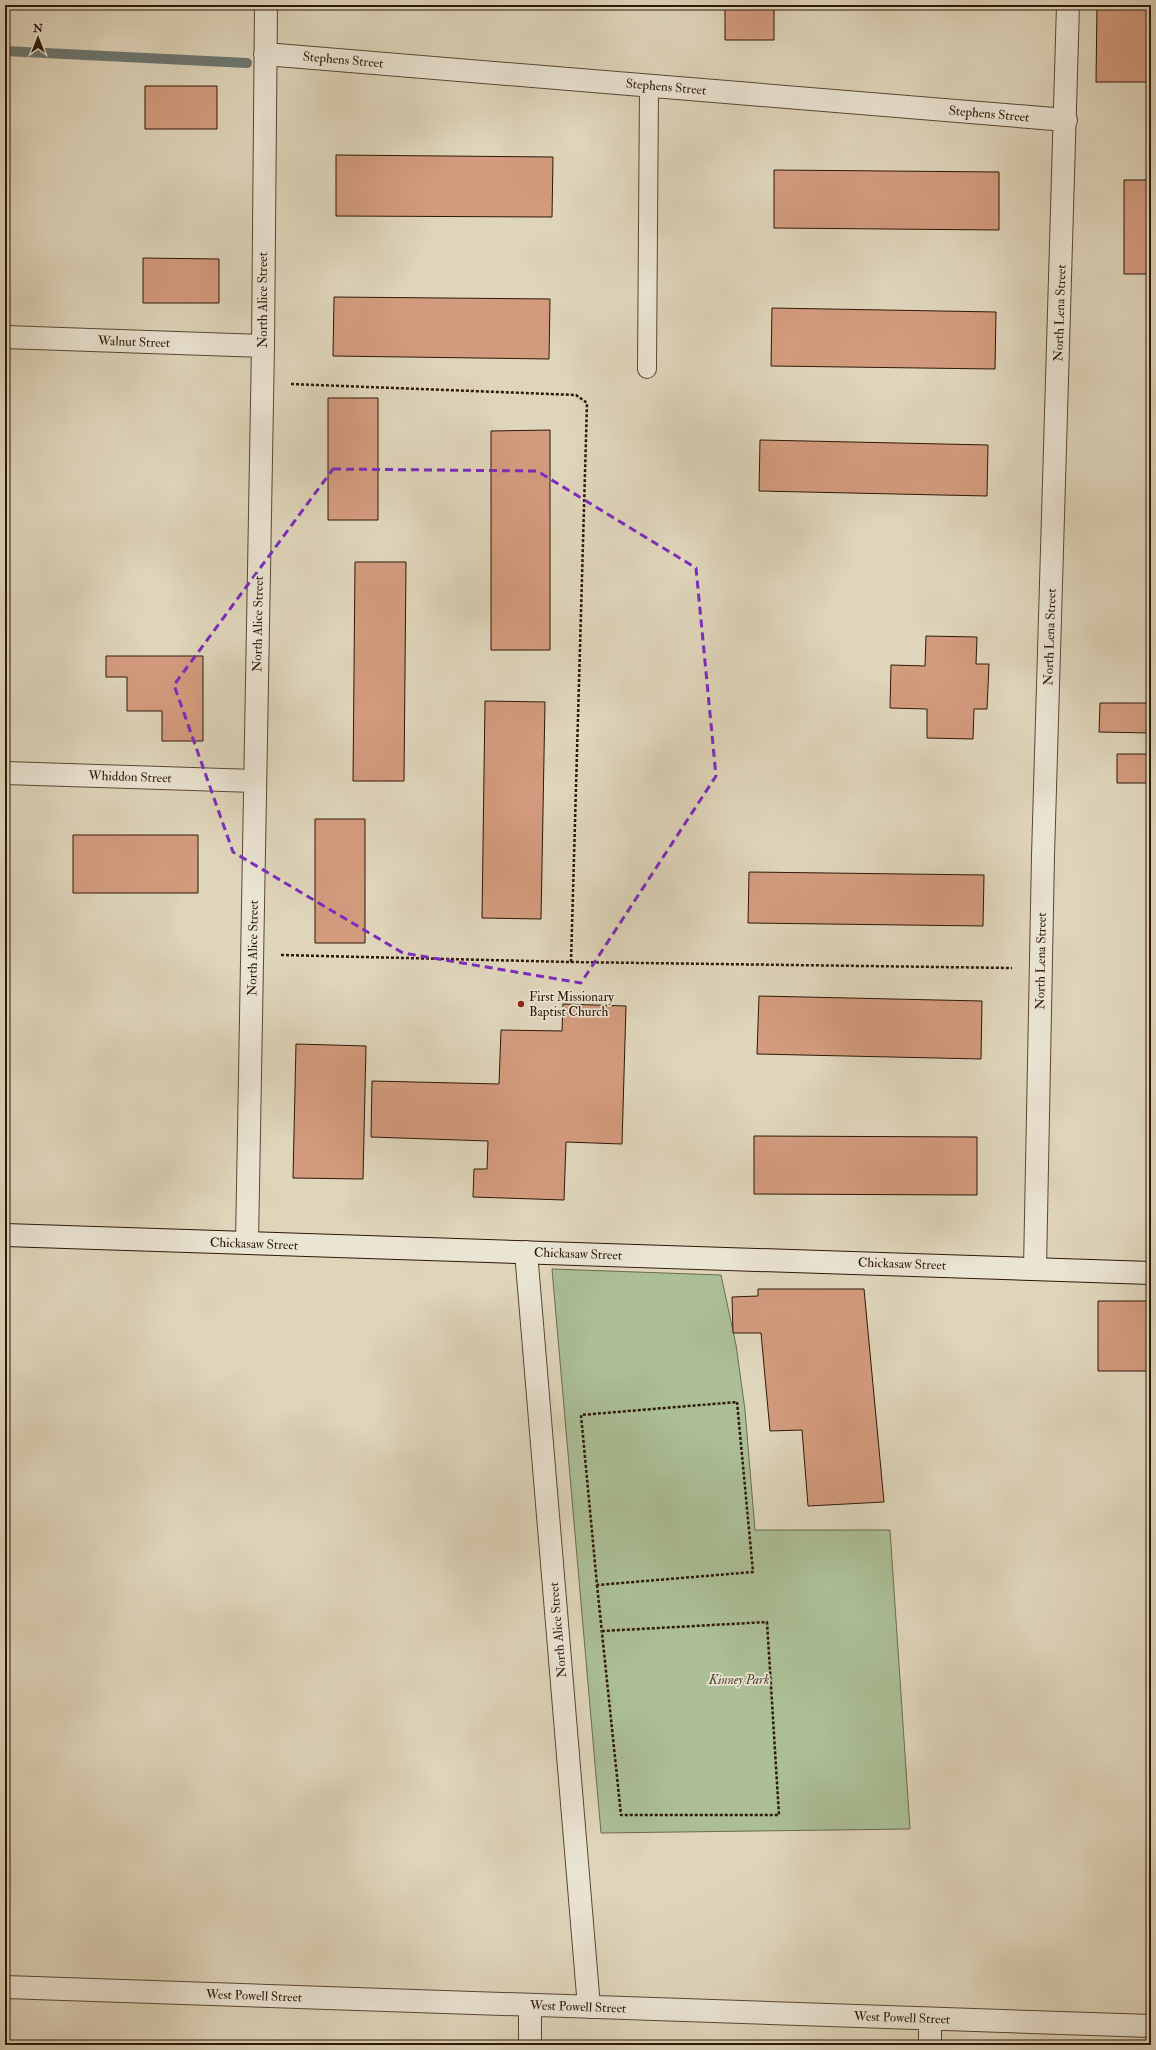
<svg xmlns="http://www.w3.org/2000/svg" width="1156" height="2050" viewBox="0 0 1156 2050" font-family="'IM FELL Double Pica',serif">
  <rect width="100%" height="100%" fill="#dfd5bb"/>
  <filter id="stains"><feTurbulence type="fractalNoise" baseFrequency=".005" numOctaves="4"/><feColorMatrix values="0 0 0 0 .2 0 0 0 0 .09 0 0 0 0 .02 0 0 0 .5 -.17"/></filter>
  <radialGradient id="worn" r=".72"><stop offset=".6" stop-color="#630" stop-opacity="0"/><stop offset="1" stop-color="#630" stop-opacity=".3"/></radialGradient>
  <path fill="#abbe95" stroke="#6c6b4e" d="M552,1269L721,1275L736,1345L745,1410L755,1530H890L910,1829L601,1833Z"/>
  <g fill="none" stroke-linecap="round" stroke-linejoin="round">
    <path stroke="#6c7771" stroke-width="10" d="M5,51L247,63"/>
  </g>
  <path fill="#d39b7e" stroke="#2e1806" d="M342,5H420V8H342Z
    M725,5H774V40H725Z
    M1097,5H1150L1151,82H1096Z
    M145,86H217V129H145Z
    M336,155L553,157L552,217L336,216Z
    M774,170L999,172V230L774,228Z
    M1124,180H1151V274H1124Z
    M143,258L219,259V303H143Z
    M334,297L550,299L549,359L333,356Z
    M772,308L996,312L995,369L771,366Z
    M328,398H378V520H328Z
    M550,430V650H491V431Z
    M760,440L988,445L987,496L759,491Z
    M355,562H406L404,781H353Z
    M926,636L977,637L976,664H989L987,709H974L973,739L927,738V709L890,708L891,665L925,666Z
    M106,656H203V741H162V711H127V677H106Z
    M485,701L545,702L541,919L482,918Z
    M1100,703H1151V733L1099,732Z
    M1117,754H1151V783H1117Z
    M315,819H365V943H315Z
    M73,835H198V893H73Z
    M749,872L984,875L983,926L748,923Z
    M759,996L982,1001L981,1059L757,1054Z
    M563,1004L626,1006L622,1144L566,1142L564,1200L473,1197L474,1169H487L488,1141L371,1137L372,1081L499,1084L501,1030L562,1031Z
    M296,1044L366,1046L363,1179L293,1178Z
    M754,1136L977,1137V1195L754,1194Z
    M758,1289H864L884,1502L808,1506L802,1430L770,1431L761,1333H733L732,1297L758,1296Z
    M1098,1301H1151V1371H1098Z"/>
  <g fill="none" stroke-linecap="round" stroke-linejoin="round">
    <g stroke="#5a4733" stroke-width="20">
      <path id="lane" d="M647,369L649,86"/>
    </g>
    <g stroke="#5a4733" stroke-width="24">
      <path id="street" d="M265,54L1066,120
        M5,337L263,346
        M5,773L255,781
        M247,1243L263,346L266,5
        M526,1252L589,2007
        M1035,1269L1043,856L1068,5
        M5,1987L1151,2026
        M530,2045V2006
        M930,2045V2019"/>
    </g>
    <g stroke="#2e1806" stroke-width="24">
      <path id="secondary" d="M5,1235L1151,1273"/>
    </g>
    <path stroke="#2e1806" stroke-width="2.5" stroke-dasharray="3 2" stroke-linecap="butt" d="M291,384L576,395L587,403L571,962
      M281,955L571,962L1012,968
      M737,1402L753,1572L597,1585L581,1415Z
      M597,1585L621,1815H779L767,1622L603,1631"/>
    <use href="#lane" stroke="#eae4d3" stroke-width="18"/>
    <use href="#street" stroke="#eae4d3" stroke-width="22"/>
    <use href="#secondary" stroke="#eae4d3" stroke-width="22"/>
  </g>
  <path fill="none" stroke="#7b2cbf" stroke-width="3" stroke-dasharray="8 5" stroke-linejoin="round" d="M333,469L537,471L696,568L716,776L581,983L403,953L233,852L174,685Z"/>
  <circle fill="#8f2418" stroke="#eae4d3" stroke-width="1.5" cx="521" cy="1004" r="4"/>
  <g text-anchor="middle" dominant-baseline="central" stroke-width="3.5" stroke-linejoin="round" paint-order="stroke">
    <g font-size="13" fill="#2e1806" stroke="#eae4d3">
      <text transform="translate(343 60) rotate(5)">Stephens Street</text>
      <text transform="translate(666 87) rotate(5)">Stephens Street</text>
      <text transform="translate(989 114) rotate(5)">Stephens Street</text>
      <text transform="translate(263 300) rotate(-90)">North Alice Street</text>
      <text transform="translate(1060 313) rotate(-88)">North Lena Street</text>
      <text transform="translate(134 342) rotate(2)">Walnut Street</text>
      <text transform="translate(258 624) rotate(-89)">North Alice Street</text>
      <text transform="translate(1050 637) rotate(-88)">North Lena Street</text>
      <text transform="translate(130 777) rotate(2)">Whiddon Street</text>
      <text transform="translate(253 948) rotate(-89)">North Alice Street</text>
      <text transform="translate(1041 961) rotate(-89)">North Lena Street</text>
      <text transform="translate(254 1244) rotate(2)">Chickasaw Street</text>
      <text transform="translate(578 1254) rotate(2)">Chickasaw Street</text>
      <text transform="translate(902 1264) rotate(2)">Chickasaw Street</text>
      <text transform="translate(558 1630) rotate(-95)">North Alice Street</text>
      <text transform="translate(254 1996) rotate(2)">West Powell Street</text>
      <text transform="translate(578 2007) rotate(2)">West Powell Street</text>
      <text transform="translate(902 2018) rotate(2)">West Powell Street</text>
    </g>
    <g font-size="13" fill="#2e1806" stroke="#eae4d3" text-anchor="start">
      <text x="529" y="997">First Missionary<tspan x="529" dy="15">Baptist Church</tspan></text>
    </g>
    <g font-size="13" font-style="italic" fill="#544a31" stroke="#eae4d3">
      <text x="739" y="1680">Kinney Park</text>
    </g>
  </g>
  <rect width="1156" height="2050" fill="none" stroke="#dfd5bb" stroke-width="20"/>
  <rect x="6" y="6" width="1144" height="2038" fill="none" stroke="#2e1806" stroke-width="2"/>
  <rect x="10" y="10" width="1136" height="2030" fill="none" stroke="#2e1806"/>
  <g transform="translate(38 38)" stroke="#eae4d3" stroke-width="3" paint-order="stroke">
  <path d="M0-3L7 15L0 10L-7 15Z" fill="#2e1806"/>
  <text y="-6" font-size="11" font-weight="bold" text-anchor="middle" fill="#2e1806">N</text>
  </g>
  <rect width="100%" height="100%" filter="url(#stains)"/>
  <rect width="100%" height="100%" fill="url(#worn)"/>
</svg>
